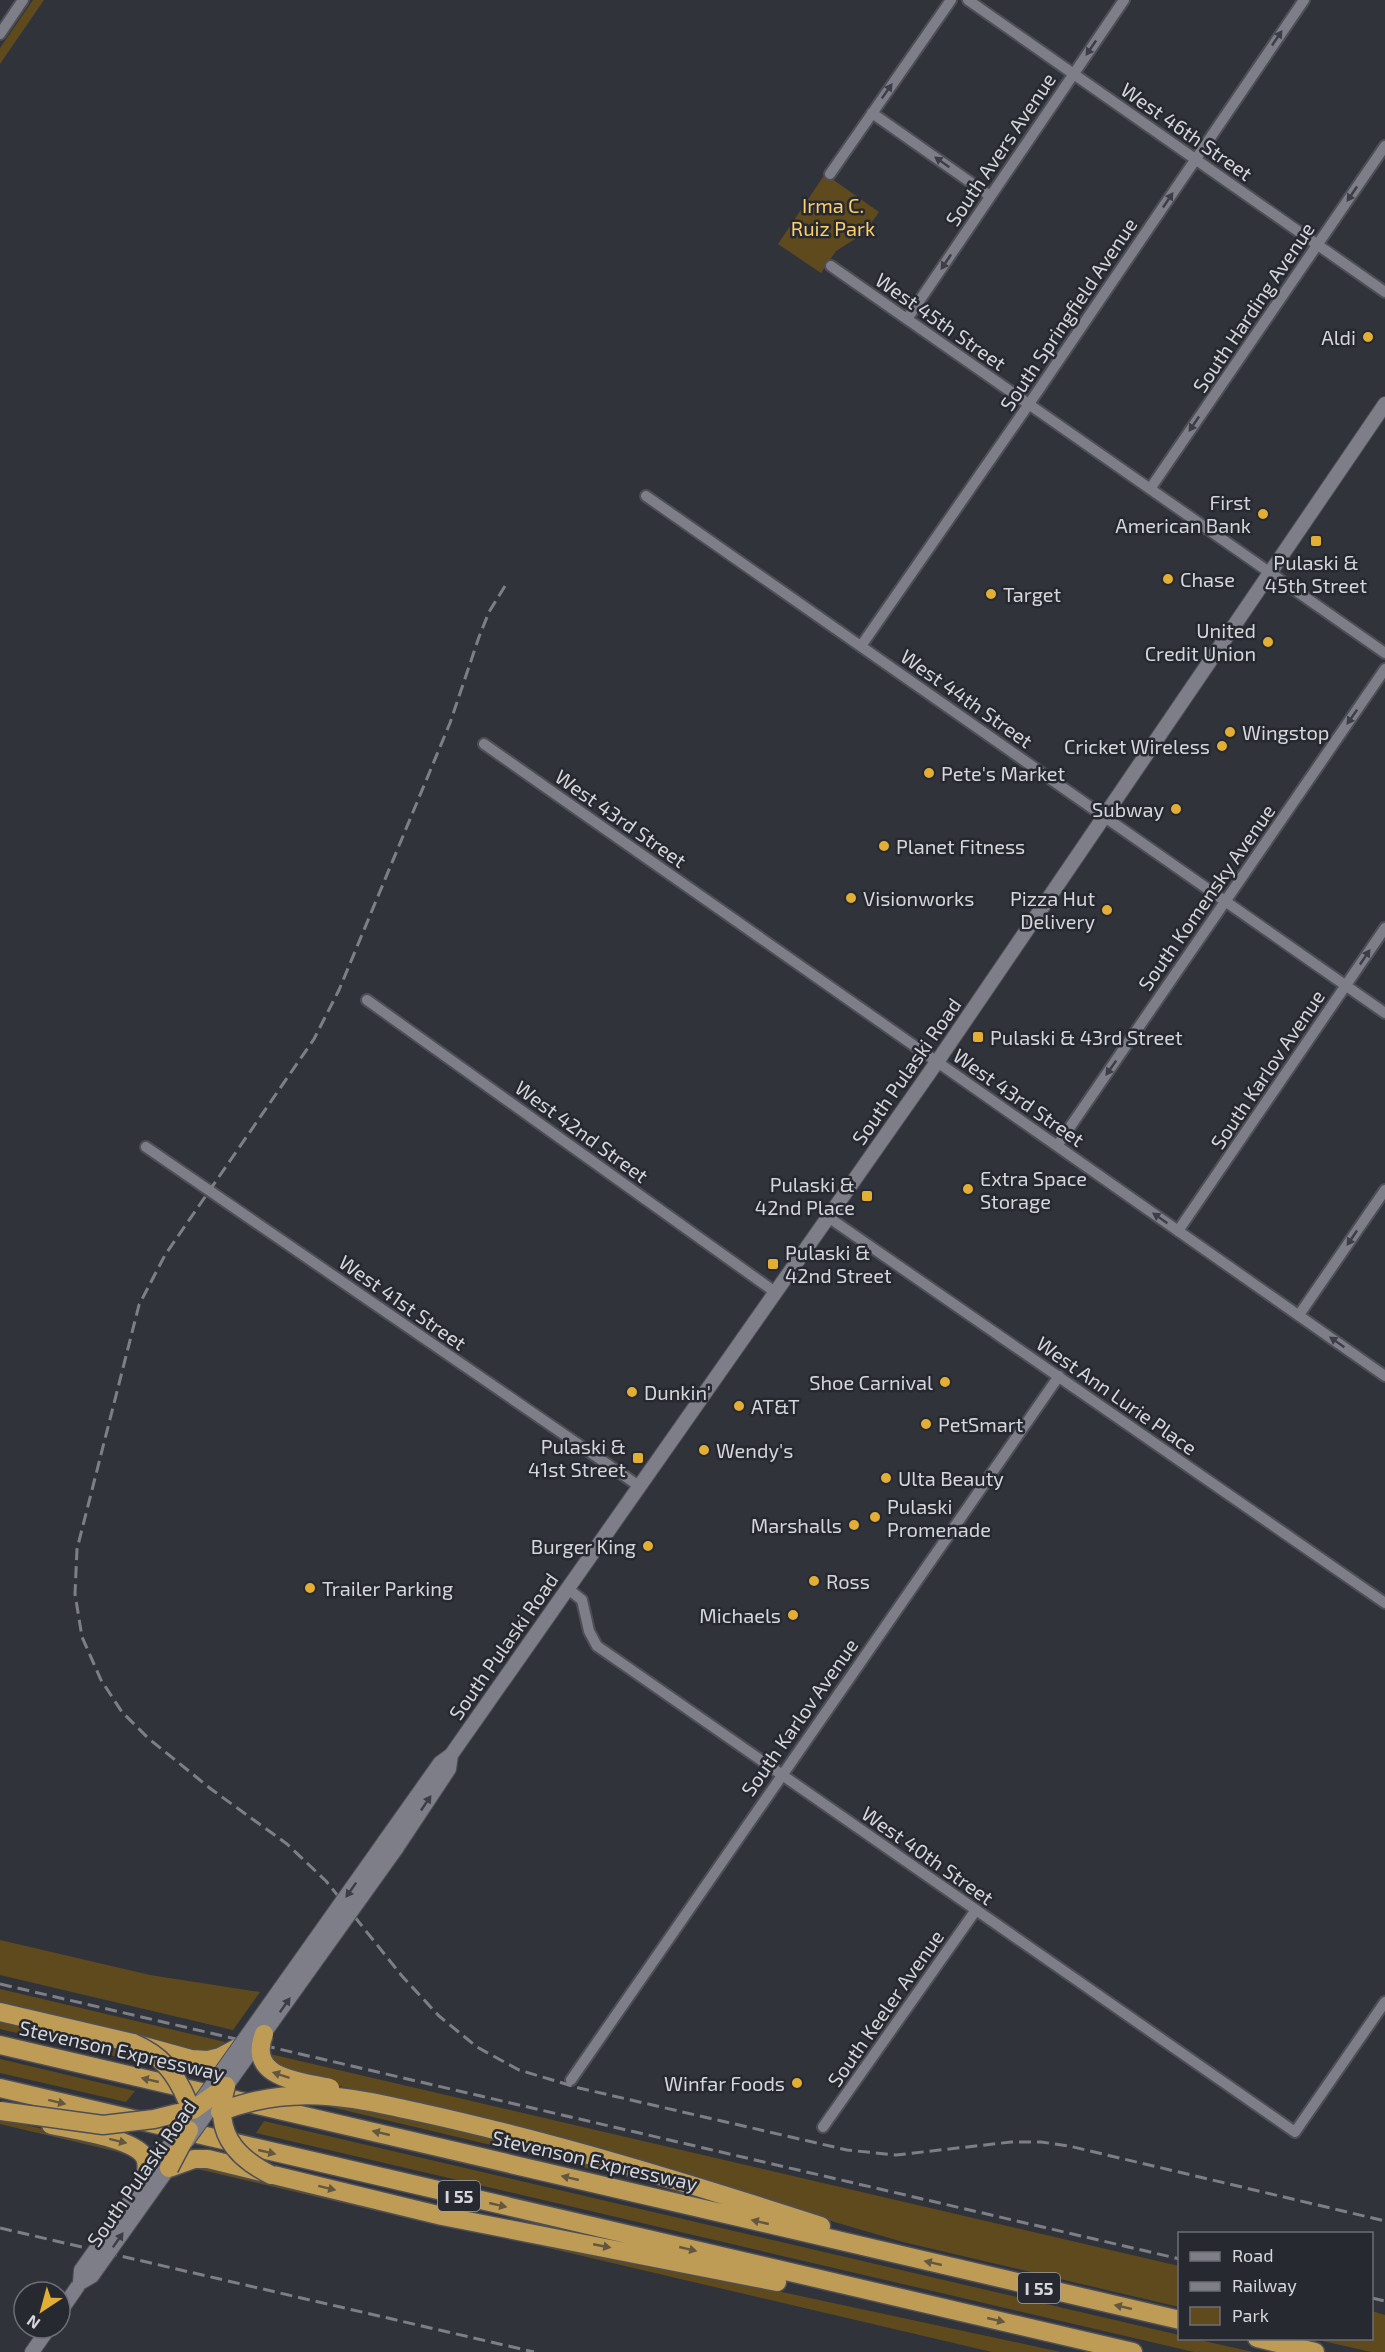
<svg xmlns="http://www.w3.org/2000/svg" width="1385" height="2352" viewBox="0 0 1385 2352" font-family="'Exo 2',sans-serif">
  <rect width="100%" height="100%" fill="#31333b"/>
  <path fill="#5f4a1e" d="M33,0H44L0,64V48Z
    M825,174L879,212L867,229L855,239L836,251L821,273L778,244Z
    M0,1940L150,1975L260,1992L233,2030L0,1975Z
    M0,1989L225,2042L215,2050L207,2053L0,2007Z
    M0,2020L128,2049L155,2063L153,2065L0,2029Z
    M270,2054L1179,2266V2307L903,2242L513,2128L278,2071L273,2066Z
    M0,2059L135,2091L126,2102L0,2073Z
    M314,2103L414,2118L649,2179L596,2170Z
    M0,2119L124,2148L135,2156L0,2124Z
    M264,2121L1179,2335L1180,2338L1195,2339L1253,2352H1194L256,2133Z
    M199,2167L246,2177L1061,2352H992L420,2218L415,2220L193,2168Z
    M1372,2311L1385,2315V2352H1371L1314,2339L1372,2338Z"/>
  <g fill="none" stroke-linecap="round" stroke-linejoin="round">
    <g stroke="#4e4f56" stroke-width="14">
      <path id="street" d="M968,0L1385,292
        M0,34L23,0
        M872,113L990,196
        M830,174L951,0
        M831,266L1385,653
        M907,319L1124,0
        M1150,489L1385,146
        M646,496L1385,1013
        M861,646L1029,404L1304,0
        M484,744L1385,1376
        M367,1000L775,1292
        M1057,1146L1385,669
        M146,1147L639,1486
        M828,1217L1385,1603
        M1178,1231L1385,928
        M1299,1315L1385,1190
        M567,1588L582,1600L589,1631L597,1646L1295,2132L1385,2002
        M571,2080L1059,1376
        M823,2127L976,1910"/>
    </g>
    <g stroke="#4e4f56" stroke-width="16">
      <path id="secondary" d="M384,1842L440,1763L451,1755L937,1062L1385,404
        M396,1849L449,1769L451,1755
        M60,2312L80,2283
        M32,2352L49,2328"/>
    </g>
    <g stroke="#4e4f56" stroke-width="21">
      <path id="highway" d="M0,2012L133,2043L191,2059L208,2060L220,2057L239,2047
        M0,2045L1180,2320
        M0,2088L1133,2352
        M418,2112C555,2142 688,2183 821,2226
        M51,2125C73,2130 132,2138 144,2156C149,2164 146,2171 145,2179
        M169,2168L194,2159H208L442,2216L777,2282
        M1257,2338L1315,2352"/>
    </g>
    <use href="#street" stroke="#7d7e88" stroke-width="10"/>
    <use href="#secondary" stroke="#7d7e88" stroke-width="14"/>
    <use href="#highway" stroke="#be9c56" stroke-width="18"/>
    <path stroke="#7e7f86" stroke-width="3" stroke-dasharray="12 6" stroke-linecap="butt" d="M505,586L489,612L479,637L450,723L339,990L314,1039L165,1255L139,1305L77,1549L75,1594L82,1637L101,1680L122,1712L148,1738L211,1789L287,1844L326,1881L402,1976L439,2016L477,2047L519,2070L579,2088L847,2150L896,2155L1011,2142H1041L1069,2146L1385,2221
      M0,1984L1180,2259
      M0,2228L534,2352
      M1372,2298L1385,2301"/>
    <g stroke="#4e4f56" stroke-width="16" stroke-linecap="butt">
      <path id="secondary-bridge" d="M187,2141L396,1849
        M80,2283L81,2270L384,1842
        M80,2283L92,2276L173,2162"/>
    </g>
    <g stroke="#4e4f56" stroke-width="21" stroke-linecap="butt">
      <path id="highway-bridge" d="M264,2034C247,2079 300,2081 330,2088
        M133,2043C161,2055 175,2072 187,2100
        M226,2086C213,2130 233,2156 271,2175
        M193,2110L226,2086
        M0,2111L103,2125L154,2119L178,2113
        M220,2112C290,2084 347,2096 418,2112
        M169,2168L189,2130"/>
    </g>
    <use href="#secondary-bridge" stroke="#7d7e88" stroke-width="14"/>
    <use href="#highway-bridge" stroke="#be9c56" stroke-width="18"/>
  </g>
  <defs><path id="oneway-solid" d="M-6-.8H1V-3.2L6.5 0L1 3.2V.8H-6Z" transform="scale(1.5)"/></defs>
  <g fill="#3c3e47">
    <use href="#oneway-solid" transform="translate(1277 38) rotate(-56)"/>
    <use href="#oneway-solid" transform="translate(1091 48) rotate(124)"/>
    <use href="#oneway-solid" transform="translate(887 91) rotate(-55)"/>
    <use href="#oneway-solid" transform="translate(942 162) rotate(-145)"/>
    <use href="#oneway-solid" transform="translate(1352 194) rotate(124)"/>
    <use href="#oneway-solid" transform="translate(1168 200) rotate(-56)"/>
    <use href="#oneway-solid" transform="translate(946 262) rotate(124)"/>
    <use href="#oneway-solid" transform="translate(1194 424) rotate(124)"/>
    <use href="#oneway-solid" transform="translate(1352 717) rotate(125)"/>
    <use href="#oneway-solid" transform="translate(1365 957) rotate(-56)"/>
    <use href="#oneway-solid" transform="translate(1111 1068) rotate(125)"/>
    <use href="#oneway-solid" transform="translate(1160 1218) rotate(-145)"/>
    <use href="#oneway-solid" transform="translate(1352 1238) rotate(124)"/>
    <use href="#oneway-solid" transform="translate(1337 1342) rotate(-145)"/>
    <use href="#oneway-solid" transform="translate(426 1803) rotate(-56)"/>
    <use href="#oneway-solid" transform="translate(351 1890) rotate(125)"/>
    <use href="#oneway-solid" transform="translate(285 2005) rotate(-55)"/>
    <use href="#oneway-solid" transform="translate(118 2240) rotate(-55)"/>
  </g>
  <g fill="#635740">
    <use href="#oneway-solid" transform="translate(281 2075) rotate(-162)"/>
    <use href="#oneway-solid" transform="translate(150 2080) rotate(-167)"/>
    <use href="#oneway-solid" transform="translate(57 2102) rotate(14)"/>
    <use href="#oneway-solid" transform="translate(381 2133) rotate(-167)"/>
    <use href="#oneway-solid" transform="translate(118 2141) rotate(14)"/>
    <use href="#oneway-solid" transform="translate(267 2152) rotate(13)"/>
    <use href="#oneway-solid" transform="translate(570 2178) rotate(-167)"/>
    <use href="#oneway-solid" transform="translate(327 2188) rotate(14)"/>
    <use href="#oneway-solid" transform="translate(498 2205) rotate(13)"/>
    <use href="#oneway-solid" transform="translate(760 2222) rotate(-167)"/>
    <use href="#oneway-solid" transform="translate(602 2246) rotate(11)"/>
    <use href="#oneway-solid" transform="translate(688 2249) rotate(13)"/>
    <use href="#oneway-solid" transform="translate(933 2263) rotate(-167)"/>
    <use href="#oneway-solid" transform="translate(1123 2307) rotate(-167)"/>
    <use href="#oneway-solid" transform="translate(996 2320) rotate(13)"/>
  </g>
  <g fill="#e3ae34" stroke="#272931" stroke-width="2">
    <circle cx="1368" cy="337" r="6"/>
    <circle cx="1263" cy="514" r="6"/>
    <rect x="1310" y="535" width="12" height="12" rx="3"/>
    <circle cx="1168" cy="579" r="6"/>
    <circle cx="991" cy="594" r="6"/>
    <circle cx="1268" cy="642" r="6"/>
    <circle cx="1230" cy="732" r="6"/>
    <circle cx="1222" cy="746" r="6"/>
    <circle cx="929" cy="773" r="6"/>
    <circle cx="1176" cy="809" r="6"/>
    <circle cx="884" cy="846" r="6"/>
    <circle cx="851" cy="898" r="6"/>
    <circle cx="1107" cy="910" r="6"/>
    <rect x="972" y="1031" width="12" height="12" rx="3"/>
    <circle cx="968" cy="1189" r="6"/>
    <rect x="861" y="1190" width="12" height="12" rx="3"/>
    <rect x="767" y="1258" width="12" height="12" rx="3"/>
    <circle cx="945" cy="1382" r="6"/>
    <circle cx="632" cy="1392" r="6"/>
    <circle cx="739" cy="1406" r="6"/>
    <circle cx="926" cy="1424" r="6"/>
    <circle cx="704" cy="1450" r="6"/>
    <rect x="632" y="1452" width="12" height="12" rx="3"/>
    <circle cx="886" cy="1478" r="6"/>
    <circle cx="875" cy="1517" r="6"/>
    <circle cx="854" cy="1525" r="6"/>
    <circle cx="648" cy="1546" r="6"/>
    <circle cx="814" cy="1581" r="6"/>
    <circle cx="310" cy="1588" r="6"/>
    <circle cx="793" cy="1615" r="6"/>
    <circle cx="797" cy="2083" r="6"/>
  </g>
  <g text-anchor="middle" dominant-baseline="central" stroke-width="5" stroke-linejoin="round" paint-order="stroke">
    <g fill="#272931" stroke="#a1a2a8" stroke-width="1.5">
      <rect x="438" y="2181" width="42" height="30" rx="4.5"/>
      <rect x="1018" y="2273" width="42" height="30" rx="4.5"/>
    </g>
    <g font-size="18" font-weight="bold" fill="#d5d6db">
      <text x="459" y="2196">I 55</text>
      <text x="1039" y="2288">I 55</text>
    </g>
    <g font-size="20" fill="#d5d6db" stroke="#272931">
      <text transform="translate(1187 131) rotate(35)">West 46th Street</text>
      <text transform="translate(1000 149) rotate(-56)">South Avers Avenue</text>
      <text transform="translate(1253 307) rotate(-56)">South Harding Avenue</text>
      <text transform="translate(1068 314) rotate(-56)">South Springfield Avenue</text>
      <text transform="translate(941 321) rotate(35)">West 45th Street</text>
      <text transform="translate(967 698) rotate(35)">West 44th Street</text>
      <text transform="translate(621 818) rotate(35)">West 43rd Street</text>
      <text transform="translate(1206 897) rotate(-55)">South Komensky Avenue</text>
      <text transform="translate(1267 1069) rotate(-56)">South Karlov Avenue</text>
      <text transform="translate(906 1071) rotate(-55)">South Pulaski Road</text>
      <text transform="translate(1019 1097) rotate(35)">West 43rd Street</text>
      <text transform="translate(582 1131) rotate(36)">West 42nd Street</text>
      <text transform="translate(403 1302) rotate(35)">West 41st Street</text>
      <text transform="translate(1117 1395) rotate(35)">West Ann Lurie Place</text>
      <text transform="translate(503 1646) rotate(-55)">South Pulaski Road</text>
      <text transform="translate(799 1717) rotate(-55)">South Karlov Avenue</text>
      <text transform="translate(928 1855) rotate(35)">West 40th Street</text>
      <text transform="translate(885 2008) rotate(-55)">South Keeler Avenue</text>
      <text transform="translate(122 2050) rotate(13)">Stevenson Expressway</text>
      <text transform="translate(595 2160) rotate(13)">Stevenson Expressway</text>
      <text transform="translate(141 2173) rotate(-55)">South Pulaski Road</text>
    </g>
    <g font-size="20" fill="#fcce6c" stroke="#272931">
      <text x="833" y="205">Irma C.<tspan x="833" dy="23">Ruiz Park</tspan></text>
    </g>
    <g font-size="20" fill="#d5d6db" stroke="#272931" text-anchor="start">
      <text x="1356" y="337" text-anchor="end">Aldi</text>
      <text x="1251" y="502" text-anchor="end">First<tspan x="1251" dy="23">American Bank</tspan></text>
      <text x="1316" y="562" text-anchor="middle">Pulaski &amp;<tspan x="1316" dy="23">45th Street</tspan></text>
      <text x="1180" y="579">Chase</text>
      <text x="1003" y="594">Target</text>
      <text x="1256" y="630" text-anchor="end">United<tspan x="1256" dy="23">Credit Union</tspan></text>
      <text x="1242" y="732">Wingstop</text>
      <text x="1210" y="746" text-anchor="end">Cricket Wireless</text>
      <text x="941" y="773">Pete's Market</text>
      <text x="1164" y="809" text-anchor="end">Subway</text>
      <text x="896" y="846">Planet Fitness</text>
      <text x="863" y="898">Visionworks</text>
      <text x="1095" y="898" text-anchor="end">Pizza Hut<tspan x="1095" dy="23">Delivery</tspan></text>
      <text x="990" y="1037">Pulaski &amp; 43rd Street</text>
      <text x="980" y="1178">Extra Space<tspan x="980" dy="23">Storage</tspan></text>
      <text x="855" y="1184" text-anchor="end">Pulaski &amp;<tspan x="855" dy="23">42nd Place</tspan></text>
      <text x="785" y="1252">Pulaski &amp;<tspan x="785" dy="23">42nd Street</tspan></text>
      <text x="933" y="1382" text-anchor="end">Shoe Carnival</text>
      <text x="644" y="1392">Dunkin'</text>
      <text x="751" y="1406">AT&amp;T</text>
      <text x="938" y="1424">PetSmart</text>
      <text x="626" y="1446" text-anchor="end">Pulaski &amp;<tspan x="626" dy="23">41st Street</tspan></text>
      <text x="716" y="1450">Wendy's</text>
      <text x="898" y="1478">Ulta Beauty</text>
      <text x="887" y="1506">Pulaski<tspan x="887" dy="23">Promenade</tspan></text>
      <text x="842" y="1525" text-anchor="end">Marshalls</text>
      <text x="636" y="1546" text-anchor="end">Burger King</text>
      <text x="826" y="1581">Ross</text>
      <text x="322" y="1588">Trailer Parking</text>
      <text x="781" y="1615" text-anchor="end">Michaels</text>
      <text x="785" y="2083" text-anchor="end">Winfar Foods</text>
    </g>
  </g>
  <rect x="1178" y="2232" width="195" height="108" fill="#272931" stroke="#6d6e75" stroke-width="1.5"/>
  <rect x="1190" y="2252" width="30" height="9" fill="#7d7e88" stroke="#6d6e75" stroke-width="1.5"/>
  <text x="1232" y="2262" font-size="18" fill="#d5d6db">Road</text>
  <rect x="1190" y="2282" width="30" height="9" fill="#7e7f86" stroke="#6d6e75" stroke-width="1.5"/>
  <text x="1232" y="2292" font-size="18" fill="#d5d6db">Railway</text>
  <rect x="1190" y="2307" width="30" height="18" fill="#5f4a1e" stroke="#6d6e75" stroke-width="1.5"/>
  <text x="1232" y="2322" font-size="18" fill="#d5d6db">Park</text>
  <g transform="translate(42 2310) rotate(216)"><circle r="28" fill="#272931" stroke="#6d6e75" stroke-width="1.5"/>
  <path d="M0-4.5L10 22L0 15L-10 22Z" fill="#e3ae34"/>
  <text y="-9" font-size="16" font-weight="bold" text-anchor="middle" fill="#d5d6db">N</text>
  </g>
</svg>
